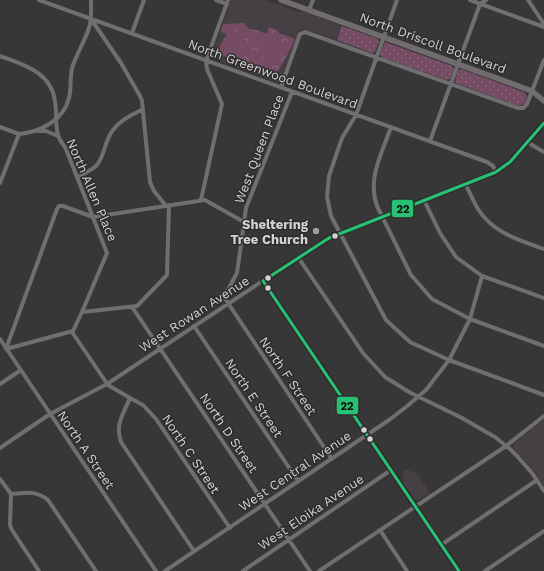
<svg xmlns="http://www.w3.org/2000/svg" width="544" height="571" viewBox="0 0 544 571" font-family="'Work Sans',sans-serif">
  <defs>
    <pattern id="grass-dots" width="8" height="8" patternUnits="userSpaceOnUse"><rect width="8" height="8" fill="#754c64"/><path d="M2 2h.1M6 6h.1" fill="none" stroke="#886579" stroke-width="1.8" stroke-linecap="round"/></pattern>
    <pattern id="park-crowns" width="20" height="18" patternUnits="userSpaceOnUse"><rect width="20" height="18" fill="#754c64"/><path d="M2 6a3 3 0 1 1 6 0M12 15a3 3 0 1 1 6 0" fill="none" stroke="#886579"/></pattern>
  </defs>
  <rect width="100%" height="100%" fill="#383738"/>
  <path fill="#463f44" d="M231,0H265L279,5L282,4L284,7L299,12L304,11L342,26L337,40L305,29L300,30L298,33L280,81L278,83L276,82L211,58Z
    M544,420V486L533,470L514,449L513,446L514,443Z
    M404,469L417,473L430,493L419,500L414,499L403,483Z"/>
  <path fill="url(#grass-dots)" d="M342,26L378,39L379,42L375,52L372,53L337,40Z
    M385,42L452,66L454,69L450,79L447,80L382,57L380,54Z
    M461,69L524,92L527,96L525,103L519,106L456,83L455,81L458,71Z"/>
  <path fill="url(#park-crowns)" d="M245,23C248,30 250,29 257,30C261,31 263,33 267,33L269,27L276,30L279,33L295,39C290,51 283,63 276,74L274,75L219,54L218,49L227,34L221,32L223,24Z"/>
  <path fill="#754c64" d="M231,30C245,32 250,50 242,60L221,53L219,50Z
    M265,36L286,43L288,46L276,66C263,65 257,47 265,36Z"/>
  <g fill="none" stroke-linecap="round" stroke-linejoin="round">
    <path stroke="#706f70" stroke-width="4" d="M39,0L487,162L493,166L496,172
      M216,0L227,4
      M397,0L356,115L342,138L329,176L327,197L331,216L386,320L410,342L449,360L544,395
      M470,0L544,27
      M528,0L544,24
      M309,10L313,0
      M91,19L121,63L140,96L142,101L150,182L154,191L166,206
      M132,33L144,0
      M0,56C24,65 51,72 55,101C57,112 55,125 58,135C59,140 64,145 66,149L107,253L82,312L73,331L6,349
      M281,87L300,34L305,32L518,108H523L527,104L544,60
      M292,92L246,208L237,273L224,297L332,459
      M0,127L19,134
      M391,127C382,153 367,179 377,206L411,275L432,299L470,319L544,346
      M38,131H46L58,136
      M430,141L480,4L486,0
      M527,142L544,152
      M77,177C83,174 90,171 96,166C105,157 104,141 113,130C120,120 132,115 143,109
      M0,183L19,134C40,132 64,120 69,98C72,87 69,76 73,65C78,52 85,40 89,28C92,19 91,9 91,0
      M465,184C470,192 473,201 478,209C493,233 519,240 544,249
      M201,200L222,104L207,69L206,61L228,0
      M424,200L440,233L456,257L482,276L544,298
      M298,257L363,353L385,377L409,392L462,418L495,437L510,449L517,456L532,473L544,491
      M263,281L459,571
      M132,307L310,571
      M82,312L137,306L167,275L169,205
      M194,326L298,481
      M72,332L108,385L130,398C123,415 115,424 121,442L194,551
      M0,339L156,571
      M6,349L57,209L59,206H63L93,217L205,200L244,222
      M0,384L21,370
      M130,398L143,405L156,419L230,528
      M0,448L50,414L107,384L320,243L340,233L496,172L510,162L544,123
      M0,479L11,494L10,525L12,530L39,571
      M11,494C25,493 36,490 48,500L96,571
      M380,530L407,571
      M441,545L537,480
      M165,571L389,420L406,407L426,390L449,360L470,319L482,276
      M243,571L391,470
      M319,571L506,446L544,416
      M485,571L544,531"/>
    <path stroke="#716d6f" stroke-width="5.5" d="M281,0L532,91L544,101"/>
    <g stroke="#2f2c2e" stroke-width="6">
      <path id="bus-1" d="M459,571L263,281L329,238L496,172L510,162L544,123"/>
    </g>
    <use href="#bus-1" stroke="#26c172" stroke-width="3"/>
  </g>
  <circle fill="#9d9b9c" stroke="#2f2c2e" stroke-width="1.5" cx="316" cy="231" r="4"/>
  <g fill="#d3d1d2" stroke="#2f2c2e" stroke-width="1.5">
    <circle cx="335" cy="236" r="3.5"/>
    <circle cx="268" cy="278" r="3.5"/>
    <circle cx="268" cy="288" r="3.5"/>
    <circle cx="364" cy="430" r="3.5"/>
    <circle cx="370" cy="439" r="3.5"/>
  </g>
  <g text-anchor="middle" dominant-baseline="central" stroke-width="3" stroke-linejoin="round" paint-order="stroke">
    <g font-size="13" fill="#d3d1d2" stroke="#2f2c2e">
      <text transform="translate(433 43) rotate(20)">North Driscoll Boulevard</text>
      <text transform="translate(273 74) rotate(20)">North Greenwood Boulevard</text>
      <text transform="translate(259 149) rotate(-69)">West Queen Place</text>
      <text transform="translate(92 190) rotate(67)">North Allen Place</text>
      <text transform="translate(194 314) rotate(-33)">West Rowan Avenue</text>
      <text transform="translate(288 376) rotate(56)">North F Street</text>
      <text transform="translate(254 398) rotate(56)">North E Street</text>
      <text transform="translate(229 433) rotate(56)">North D Street</text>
      <text transform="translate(86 450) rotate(56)">North A Street</text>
      <text transform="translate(191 454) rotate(56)">North C Street</text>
      <text transform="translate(295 471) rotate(-34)">West Central Avenue</text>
      <text transform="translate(311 512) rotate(-34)">West Eloika Avenue</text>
    </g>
    <g font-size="13" font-weight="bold" fill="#d3d1d2" stroke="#2f2c2e" text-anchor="end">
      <text x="308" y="224">Sheltering<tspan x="308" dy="15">Tree Church</tspan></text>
    </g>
  </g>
  <g stroke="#2f2c2e" stroke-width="1.5">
    <rect x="391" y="199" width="23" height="19" rx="4" fill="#26c172"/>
    <rect x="336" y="396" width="23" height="19" rx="4" fill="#26c172"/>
  </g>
  <g font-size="11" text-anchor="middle" font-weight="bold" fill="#111">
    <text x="403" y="213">22</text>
    <text x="347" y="410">22</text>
  </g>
</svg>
